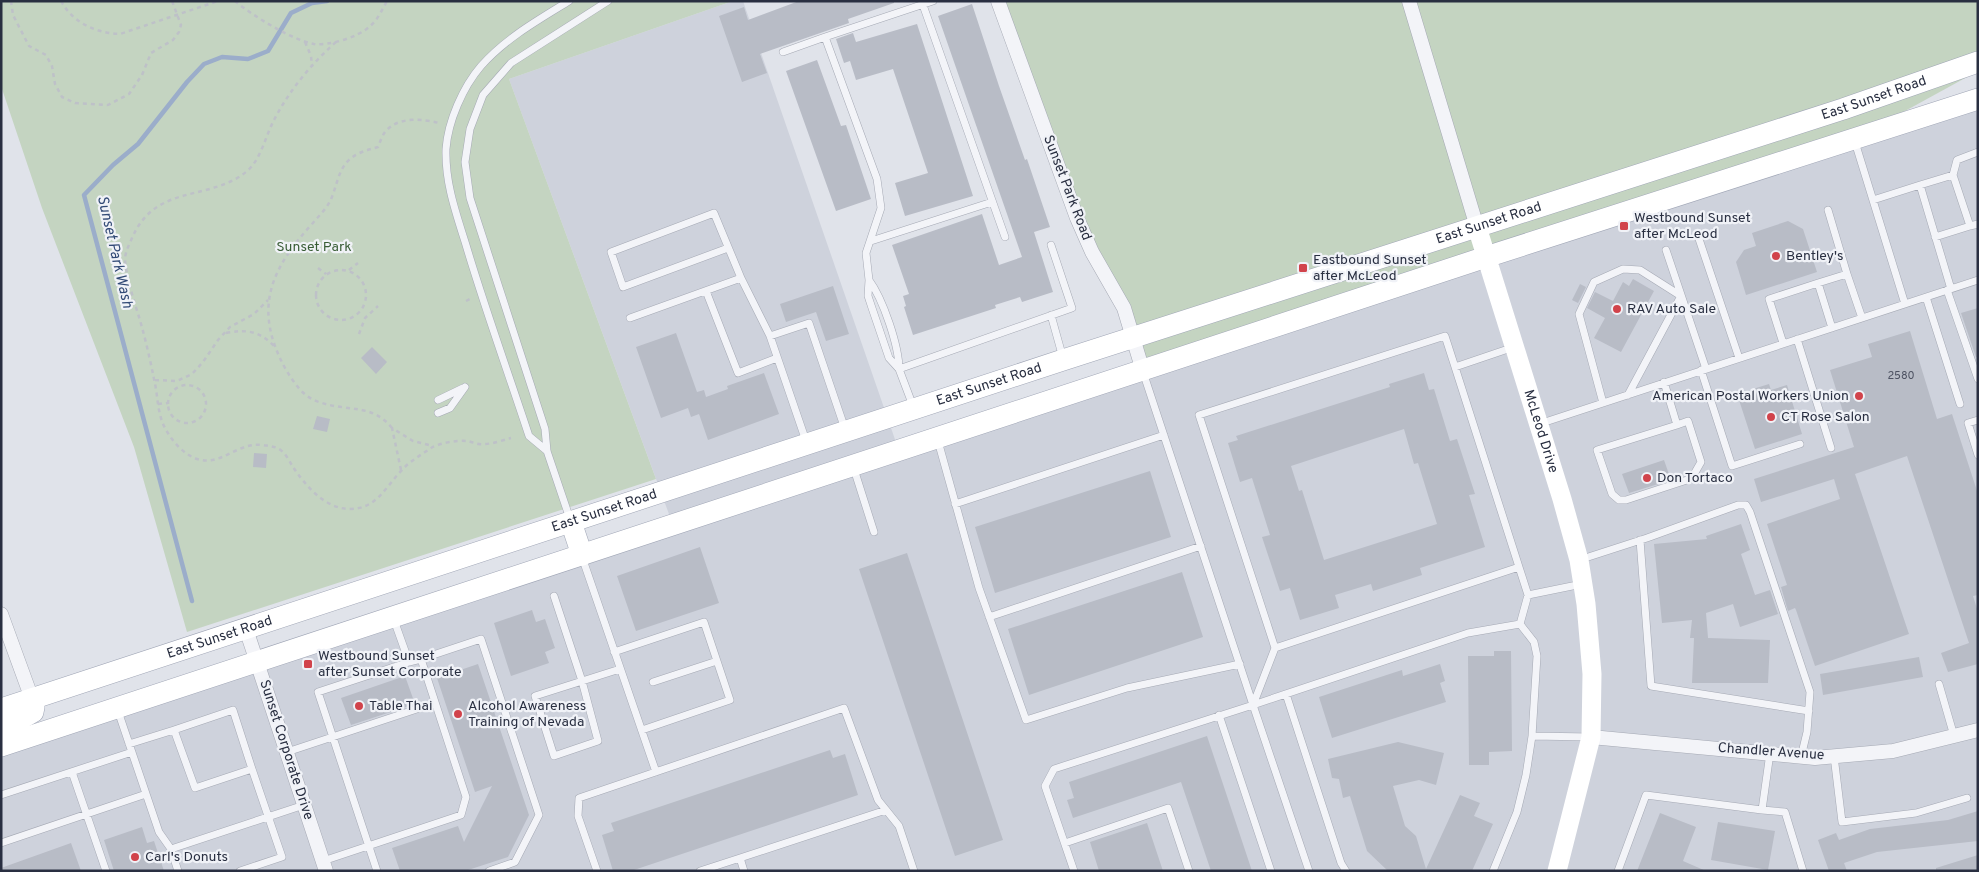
<svg xmlns="http://www.w3.org/2000/svg" width="1979" height="872" viewBox="0 0 1979 872" font-family="Overpass,sans-serif">
  <rect width="100%" height="100%" fill="#e0e3ea"/>
  <path fill="#ced2dc" d="M733,1H743L899,451L1978,108V871H1V746L673,525L509,79Z"/>
  <path fill="#c4d4c1" d="M1,1H733L509,79L656,479L187,632L134,447L42,208L1,86Z
    M998,1H1978V71L1854,139L1143,371L1126,305L1092,252Z"/>
  <g fill="none" stroke-linecap="round" stroke-linejoin="round">
    <path stroke="#9badca" stroke-width="4.5" d="M192,601L84,195L113,165L138,144L187,82L204,64L222,57L248,59L268,51L291,13L312,3L327,1"/>
  </g>
  <path fill="#b8bcc6" fill-rule="evenodd" d="M799,1H894V3L848,19L849,23L760,54L767,73L742,82L719,16L744,7L748,20Z
    M972,4L999,86L1025,160L1027,159L1050,227L1034,232L1053,292L1022,302L1020,297L995,305L996,308L913,335L904,307L906,306L903,296L909,294L892,245L982,214L999,265L1022,257L938,16Z
    M917,24L973,196L905,216L895,183L928,173L893,69L856,80L850,61L844,63L836,39L853,33L856,42Z
    M817,60L841,126L846,125L871,199L836,211L786,71Z
    M1788,221L1803,229L1817,272L1746,295L1736,262L1744,250L1756,246L1752,233Z
    M1633,279L1654,291L1621,352L1594,338L1605,318L1587,308L1595,292L1613,301L1623,282L1629,286Z
    M1580,284L1586,287L1578,303L1572,300Z
    M833,286L849,334L826,341L816,312L786,322L780,304Z
    M1978,308V357H1976L1961,313Z
    M1910,331L1937,419L1952,414L1978,494V595L1973,596L1978,612V664L1948,672L1941,653L1969,643L1907,456L1855,474L1909,634L1815,666L1796,610L1795,608L1788,611L1781,587L1787,585L1767,524L1840,499L1834,479L1761,502L1754,479L1854,447L1830,370L1872,357L1868,344Z
    M676,333L697,392L704,390L706,397L728,389L727,386L764,373L779,414L708,440L699,414L691,417L688,408L661,418L636,347Z
    M372,347L387,362L376,374L361,358Z
    M1424,373L1429,390L1434,389L1450,441L1457,439L1475,494L1469,495L1485,547L1420,568L1422,575L1373,591L1371,584L1335,595L1339,608L1300,620L1290,588L1280,591L1262,537L1270,535L1252,478L1240,482L1228,443L1238,440L1236,436L1390,387L1389,384ZM1404,429L1414,464L1418,463L1437,524L1324,560L1302,490L1299,491L1291,466Z
    M1769,384L1771,390L1787,385L1802,434L1755,449L1739,400L1755,395L1753,389Z
    M317,416L330,419L327,432L313,429Z
    M254,453L267,454L266,468L253,467Z
    M1664,460L1671,480L1629,493L1622,474Z
    M1150,471L1171,537L995,593L975,527Z
    M1741,524L1750,550L1741,554L1755,595L1770,590L1778,614L1740,627L1733,604L1706,613L1708,638L1770,640L1768,683H1692L1694,638H1690L1692,620L1662,623L1654,544L1707,539L1706,536Z
    M700,547L719,603L636,631L617,576Z
    M907,553L1003,840L955,856L859,569Z
    M1182,572L1203,637L1029,695L1008,629Z
    M532,610L536,622L545,619L555,648L545,652L549,663L511,676L494,623Z
    M1494,651H1511L1512,751L1489,752V765H1469L1468,656H1494Z
    M1919,657L1923,677L1823,695L1820,674Z
    M478,664L529,815L508,857L465,871H400L392,848L458,826L464,842L492,786L475,792L437,678Z
    M1440,664L1445,681L1440,683L1446,702L1332,738L1319,697L1402,670L1403,676Z
    M405,676L415,704L351,725L341,698Z
    M1207,736L1252,871H1211L1181,782L1073,818L1067,800L1074,798L1069,782Z
    M1398,742L1444,753L1436,785L1419,780L1393,786L1405,826L1416,836L1426,869L1460,795L1480,803L1474,816L1493,824L1472,871H1388L1367,851L1350,796L1343,798L1339,779L1332,778L1328,759Z
    M830,750L833,758L845,754L858,795L631,871H613L602,835L614,831L611,823Z
    M1978,811V841L1877,852L1844,863L1847,871H1829L1818,840L1836,833L1839,840L1870,829L1948,820Z
    M1660,813L1696,827L1683,861L1706,871H1637Z
    M1718,822L1775,831L1768,870L1711,860Z
    M1147,823L1163,871H1099L1090,842Z
    M142,827L147,843L154,841L164,871H114L104,840Z
    M71,843L81,871H1V868Z
    M1978,855V871H1936V868Z"/>
  <g fill="none" stroke-linecap="round" stroke-linejoin="round">
    <g stroke="#a5a9b4" stroke-width="8">
      <path id="lane" d="M923,5L1005,237
        M825,37L933,1
        M783,52L825,37L877,179L881,208L866,253L869,280
        M1855,142L1905,304
        M1953,175L1957,160L1978,152
        M1920,185L1953,175L1970,226L1935,237
        M1873,200L1920,185L1951,289
        M1828,210L1847,274
        M1970,226L1978,224
        M1699,239L1739,358
        M871,241L992,202
        M728,248L623,287L611,252L714,213L741,278
        M1666,250L1706,369
        M869,280C883,299 899,346 899,369L889,358L872,308L868,296Z
        M1818,283L1847,274L1862,318
        M1947,290L1978,379
        M706,291L738,373L777,358
        M1926,297L1960,404
        M1051,315L1063,358
        M630,318L741,278L770,336
        M1797,339L1831,448
        M1783,343L1769,299L1818,283L1832,328
        M1455,367L1519,567L1275,648L1199,415L1445,336L1455,367L1514,347
        M1701,370L1732,466L1800,444
        M1143,372L1253,705L1468,633L1520,624L1528,595
        M1664,382L1677,425L1597,450L1612,494L1619,500H1626L1690,479L1693,476L1701,462L1688,421L1677,425
        M438,400L463,388
        M1603,403L1579,314L1594,282L1623,269L1640,270L1681,296L1628,395
        M913,406L899,369L1072,308L1051,245
        M438,413L450,408L465,387
        M1978,420L1968,423L1978,455
        M1539,424L1978,280
        M806,441L770,336L809,323L845,429
        M938,441L979,588L1026,720L1127,688L1240,664
        M547,451L529,436C508,372 485,309 466,245C456,213 445,183 446,149C448,121 463,87 481,66C506,38 538,20 569,1
        M854,469L874,532
        M955,504L1164,435
        M570,519L547,451L545,429L470,198L465,162L470,129L483,95L511,63L608,1
        M1640,540L1651,686L1809,711
        M582,557L656,772
        M1579,560L1647,538L1738,505H1746L1750,512L1810,692L1807,732L1801,757
        M1519,567L1528,595L1582,584
        M554,596L582,681L598,741L554,756L535,696L620,669
        M989,617L1201,546
        M1520,624L1534,642L1537,656L1532,736
        M1275,648L1253,705L1309,871
        M614,652L704,622L730,700L642,730
        M421,659L481,639L539,815L515,862L489,871
        M653,682L717,661
        M1939,684L1954,736
        M1286,694L1341,863L1346,871
        M118,711L159,832L171,849L304,805
        M1219,715L1271,871
        M174,730L233,710L252,769
        M129,744L174,730L195,788L252,769L282,857L240,871
        M287,752L435,703
        M1834,756L1842,822L1916,813L1967,798
        M72,772L106,871
        M1,795L132,752
        M1762,810L1785,812L1803,871
        M1,843L146,794
        M1065,843L1168,808L1189,871
        M171,849L178,871
        M323,861L461,815L466,797L421,659L409,662L394,620
        M377,871L318,692L409,662
        M597,871L578,816L579,798L844,708L878,800L899,826L914,871
        M700,871L740,858
        M744,871L740,858L886,810
        M1074,871L1045,786L1054,769L1253,705
        M1493,871L1517,812L1526,775L1532,736L1590,737
        M1618,871L1646,795L1762,810L1770,753"/>
    </g>
    <g stroke="#a5a9b4" stroke-width="15">
      <path id="street" d="M998,1L1077,218L1092,252L1124,308L1143,371
        M1409,1L1477,227
        M1,614L32,699
        M246,629L326,871
        M1591,737L1815,758L1893,751L1978,730"/>
    </g>
    <g stroke="#a0a6b6" stroke-width="22">
      <g id="primary">
        <path d="M571,522L582,555"/>
        <path id="s2" d="M1,709L1063,360L1843,109L1978,62"/>
        <path d="M1,727L14,723L33,712L34,707L32,699"/>
        <path d="M1,746L1486,257L1978,99"/>
      </g>
    </g>
    <path stroke="#bec1c8" stroke-width="2.5" stroke-dasharray="4 4" stroke-linecap="butt" d="M11,1L13,15L29,46L46,55L52,66L55,84L62,97L75,103L108,105L129,94L142,75L151,53L173,40L179,32L181,25L172,1
      M61,1C73,23 96,33 120,34L218,1
      M235,1C253,16 292,40 314,44C329,46 358,37 369,27C377,21 382,10 387,1
      M305,42L311,56L312,67
      M336,42C311,64 289,91 274,120C265,137 261,160 246,172C208,202 156,183 132,238C129,245 125,252 125,260C127,279 133,298 139,317C145,337 150,359 154,379C158,395 157,413 165,428C172,441 183,454 197,459C221,467 237,442 262,445C268,446 274,446 279,449C286,453 289,461 293,467C306,486 325,509 350,509C377,509 386,486 402,470C410,461 421,455 431,448C440,443 456,440 467,441C473,442 478,445 484,444C493,444 503,440 511,438
      M318,268L326,274
      M316 295a25 25 0 1 1 50 0a25 25 0 1 1-50 0Z
      M349,270L358,263
      M466,301L472,298
      M226,333C247,329 260,331 275,347
      M359,334L365,318L378,306
      M155,380L177,381L192,374L203,362L218,340L230,327L254,314L268,300
      M168 404a19 19 0 1 1 38 0a19 19 0 1 1-38 0Z
      M158,404L168,403
      M392,428C372,403 347,412 319,402C303,397 294,383 285,368C253,309 270,270 312,224C318,217 325,210 329,203C337,189 337,170 350,159C358,152 368,150 378,147C380,142 382,136 385,132C398,116 422,119 439,123
      M401,470L392,428L413,441L433,446"/>
    <use href="#lane" stroke="#f3f4f8" stroke-width="7"/>
    <use href="#street" stroke="#f3f4f8" stroke-width="14"/>
    <path stroke="#fff" stroke-width="19" id="s1" d="M1477,227L1562,499L1579,560L1586,604L1592,674L1591,737L1557,871"/>
    <use href="#primary" stroke="#fff" stroke-width="21"/>
  </g>
  <g fill="#d1434b" stroke="#f0f2f7" stroke-width="2">
    <rect x="1619" y="221" width="10" height="10" rx="2.5"/>
    <circle cx="1776" cy="256" r="5"/>
    <rect x="1298" y="263" width="10" height="10" rx="2.5"/>
    <circle cx="1617" cy="309" r="5"/>
    <circle cx="1859" cy="396" r="5"/>
    <circle cx="1771" cy="417" r="5"/>
    <circle cx="1647" cy="478" r="5"/>
    <rect x="303" y="659" width="10" height="10" rx="2.5"/>
    <circle cx="359" cy="706" r="5"/>
    <circle cx="458" cy="714" r="5"/>
    <circle cx="135" cy="857" r="5"/>
  </g>
  <g text-anchor="middle" dominant-baseline="central" stroke-width="4.5" stroke-linejoin="round" paint-order="stroke">
    <g font-size="11" fill="#4d5262">
      <text x="1901" y="376">2580</text>
    </g>
    <g font-size="14" fill="#292f41" stroke="#f0f2f7">
      <text stroke="none"><textPath href="#s2" startOffset="1970">East Sunset Road</textPath></text>
      <text transform="translate(1067 188) rotate(69)">Sunset Park Road</text>
      <text stroke="none"><textPath href="#s2" startOffset="1565">East Sunset Road</textPath></text>
      <text stroke="none"><textPath href="#s2" startOffset="1040">East Sunset Road</textPath></text>
      <text stroke="none"><textPath href="#s1" startOffset="214">McLeod Drive</textPath></text>
      <text stroke="none"><textPath href="#s2" startOffset="635">East Sunset Road</textPath></text>
      <text stroke="none"><textPath href="#s2" startOffset="230">East Sunset Road</textPath></text>
      <text transform="translate(286 750) rotate(72)">Sunset Corporate Drive</text>
      <text transform="translate(1771 752) rotate(4)">Chandler Avenue</text>
    </g>
    <g font-size="14" fill="#292f41" stroke="#f0f2f7" text-anchor="start">
      <text x="1634" y="218">Westbound Sunset<tspan x="1634" dy="16">after McLeod</tspan></text>
      <text x="1786" y="256">Bentley's</text>
      <text x="1313" y="260">Eastbound Sunset<tspan x="1313" dy="16">after McLeod</tspan></text>
      <text x="1627" y="309">RAV Auto Sale</text>
      <text x="1849" y="396" text-anchor="end">American Postal Workers Union</text>
      <text x="1781" y="417">CT Rose Salon</text>
      <text x="1657" y="478">Don Tortaco</text>
      <text x="318" y="656">Westbound Sunset<tspan x="318" dy="16">after Sunset Corporate</tspan></text>
      <text x="369" y="706">Table Thai</text>
      <text x="468" y="706">Alcohol Awareness<tspan x="468" dy="16">Training of Nevada</tspan></text>
      <text x="145" y="857">Carl's Donuts</text>
    </g>
    <g font-size="14" fill="#395d36" stroke="#f0f2f7">
      <text x="314" y="247">Sunset Park</text>
    </g>
    <g font-size="15" font-style="italic" fill="#324a76" stroke="#f0f2f7">
      <text transform="translate(114 252) rotate(77)">Sunset Park Wash</text>
    </g>
  </g>
  <rect width="1979" height="872" fill="none" stroke="#292f41" stroke-width="5"/>
</svg>
